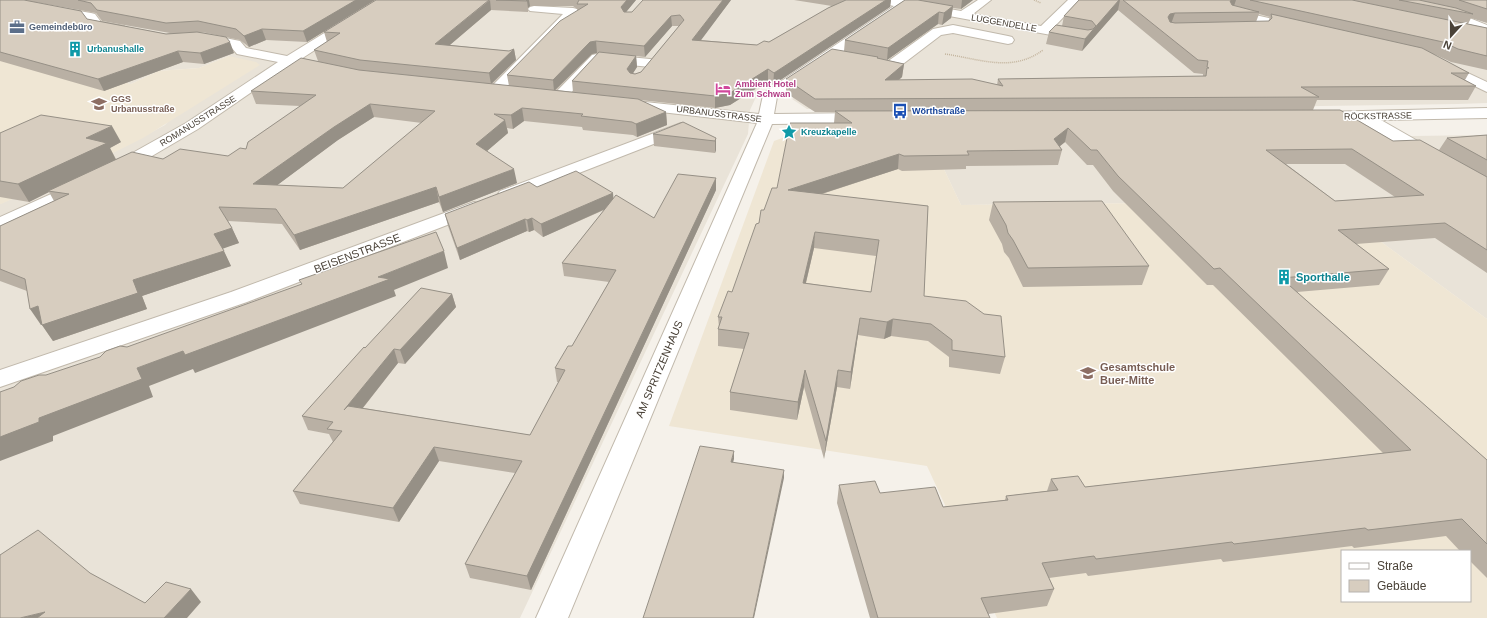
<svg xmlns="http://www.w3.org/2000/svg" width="1487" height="618" viewBox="0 0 1487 618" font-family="Arial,sans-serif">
  <rect width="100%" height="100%" fill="#f5f1ea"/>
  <path fill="#e9e3d8" d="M0,0H892L761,86L750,110L748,134L520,618H0V204L99,160L165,125L229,56L199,68L158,71L131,84L75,67Z
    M934,0H1276L1487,43V103L1458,104L1175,108L807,109L792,99Z
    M924,127H1308L1412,136L1487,135V319L1325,201L961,205Z"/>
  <path fill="#efe6d4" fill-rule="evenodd" d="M0,53L75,68L131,84L158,71L199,68L229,56L256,62L260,65L143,138L99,160L1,204H0Z
    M924,127L961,205L1325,201L1487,319V618H997L927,466L669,426L774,141L810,128ZM1342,551H1470V601H1342Z"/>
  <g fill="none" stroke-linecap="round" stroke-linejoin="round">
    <g stroke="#c1b9ac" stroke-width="2">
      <path id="minor" d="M378,0H392L301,59L329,65L331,68L329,71L324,72L291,65L198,129L123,173L117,174L111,173L108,169L111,165L186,123L278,62L237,54L231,47L197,40L195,37L197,34L201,33L235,40L240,41L246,48L287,56Z
        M872,0H917L914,3L961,11L978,0H991L973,14L1041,26L1068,0H1080L1053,28L1082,33L1084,36L1082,39L1078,40L906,8L777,97L774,114L865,113L870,115L873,118L870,121L865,123L772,124L568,618H536L757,123L626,108L621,107L619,104L621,101L626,100L759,114L763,95L765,92L894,6L874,2Z
        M0,3H30L91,13L95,14L101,22L124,26L126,29L124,32C119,33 99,31 94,28C91,26 89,22 87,20L30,9H0Z
        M534,6L573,8L577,9L579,11L500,94L495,95L490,94L488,91L490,88L563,14L530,11L528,9L530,7Z
        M1441,9L1457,13L1487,25V33L1449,17L1437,14L1435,12L1437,10Z
        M1233,10L1299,25L1301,28L1299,31L1295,32L1229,16L1227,14L1229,12Z
        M953,25L1008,36L1012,37L1014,40L1012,43L1008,44L953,33L941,35L895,70C885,72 874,68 864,66L862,63L864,60L869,59L887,62L933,29Z
        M597,54L650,59L655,60L657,63L655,66L650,67L600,62L564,100L559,101L554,100L552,97L554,94L592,55Z
        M1440,60L1487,82V92L1435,67L1433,64L1435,61Z
        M1487,108V118L1381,120L1437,152L1439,156L1437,160L1431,161L1425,160L1359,121L1321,122L1316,120L1313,117L1316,114L1321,112Z
        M681,123L687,125L689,128L687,131L512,199L506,200L500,199L497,195L500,191Z
        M80,181L86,182L89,186L86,190L7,228L0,230V217Z
        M474,202L481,204L483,208L481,212L247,302L0,387V370L231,292Z"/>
    </g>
    <path stroke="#c3b49d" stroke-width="1.5" stroke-dasharray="1 1" stroke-linecap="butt" d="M1034,0L1041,3
      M945,54C980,59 1012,73 1043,50"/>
    <use href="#minor" fill="#fff" fill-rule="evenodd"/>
  </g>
  <path fill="#b9b0a4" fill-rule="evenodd" d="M0,0H375L307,42L266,40L249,47L240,40L202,32H198L234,53L204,64L183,62L104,91L0,61ZM34,2L91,12L96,13L102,21L170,33L166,34L87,19Z
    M376,0H636L626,12H632L731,0L700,40L757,45L769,42L832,6L794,0H891L890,7L773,85L768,81L730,105L715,108L640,100L666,112L667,125L637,137L633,135L583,130L582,127L524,121L513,129L507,128L508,133L487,151L517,183L443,212L439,202L300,250L282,224L228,221L232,228L239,243L222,248L231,266L142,296L147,309L53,341L42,325H41L27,291L0,281V226L54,201L49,192L29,202L0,197V133L121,142L110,148L116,159H163L228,156L246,149L300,106L256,104L251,91L318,61L314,50L327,42L324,32ZM530,6H573L577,9L578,11L507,75L509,86L492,84L516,60L514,49L509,51L450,45L491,10L528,12V8ZM672,26H679L641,72L635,74L633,73L637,67L636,56L645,57ZM597,53H599L572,81L573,92L556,90L592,54ZM374,117L422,123L343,188L277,185L338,140Z
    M905,0H973L961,9L953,8L951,18L942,25L938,24L887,60L904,64L902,77L899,80L997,85L998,79L1203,76V74L1194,73L1118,10L1082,51L1046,44L1049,32L1062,26L1064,16L1079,0H1487V23L1471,18L1468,24L1487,28V70L1451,62L1436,55L1432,54L1469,73L1465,80L1476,86L1468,100H1317L1313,110L1393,141L1439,150L1447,138L1487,135V273L1435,238L1356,244L1389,269L1379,285L1297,292L1487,460V578L1470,561V551H1460L1446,536L1354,548L1352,546L1223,562L1221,559L1088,576L1086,573L1049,578L1054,589L1047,606L988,614L990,618H870L837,503L839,485L880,493L943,507L1005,500L1006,496L1047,491L1051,479L1085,487L1383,453L1213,285H1207L1113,191L1093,165H1087L1065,142L1060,146L1062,150L1058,165L966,166V169L902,171L898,169L822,194L928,206L924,296L1005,357L1000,374L949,367V357L928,341L891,336L884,339L858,335L850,389L837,387L824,459L804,387L797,420L730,410V392L744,349L718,346V329L719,327L718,317L732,292L764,210L777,188L834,123L835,112H815L786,93V79L844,51L845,40ZM1259,14L1270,17L1268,22H1256ZM1286,164H1345L1395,197L1335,201ZM814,248L876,256L871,292L806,283Z
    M653,134L716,138V150L715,153L654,146Z
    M716,178V190L531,590L470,578L465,564L515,473L439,461L399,522L300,504L293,491L333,442L329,434L308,430L302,416L452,294L456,307L405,364L398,363L363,408L530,435L559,382H557L555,368L572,346L609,282L564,276L562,263L604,210L543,237L534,230L529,232L527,231L460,260L448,226L445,214L537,187L613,198L654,218Z
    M993,202L1149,266L1142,285L1023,287L1009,258L1004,252L1002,244L989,220Z"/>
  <path fill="#969086" d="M356,0H375L307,42L303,31Z
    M490,0L491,10L438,55L435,44Z
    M525,0H529L530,6L528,8L527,1Z
    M627,0H636L622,17L621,7Z
    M723,0H731L693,51L692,40Z
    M886,0H891L890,7L773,85L774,73Z
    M962,0H973L961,9Z
    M1119,0H1120L1118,10L1082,51L1085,39Z
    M1233,0H1236L1233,9L1230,1Z
    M953,6L951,18L942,25L944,13Z
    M939,12L938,24L887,60L888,48Z
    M1175,13L1171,24L1168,17L1170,14Z
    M671,16L672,26L645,57L644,46Z
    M262,29L266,40L249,47L244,36Z
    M596,41L597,53L592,54L554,91L553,80L590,42Z
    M230,42L234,53L204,64L200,53Z
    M514,49L516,60L491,84L489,73Z
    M178,51L183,62L104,91L98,79Z
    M636,56L637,67L628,81L627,69Z
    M904,64L902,77L883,93L885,80Z
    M768,69V81L730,105L715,108V96Z
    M370,104L374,117L338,140L260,198L253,184L334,127Z
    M522,108L524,121L513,129L511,115Z
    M666,112L667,125L637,137L636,124Z
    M505,120L508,133L480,157L476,144Z
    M112,126L121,142L110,148L116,160L48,191L49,192L29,202L18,184L86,138Z
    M1068,128L1065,142L1055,150L1054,139Z
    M716,138V150L715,153V141Z
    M899,154L898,169L787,205L788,190Z
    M514,169L517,183L443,212L439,197Z
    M716,178V190L531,590L527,576Z
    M436,187L439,202L300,250L294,235Z
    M613,193L614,205L543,237L541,224Z
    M532,218L534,230L529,232L527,220Z
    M525,219L527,231L460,260L457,248Z
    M232,228L239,243L222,249L214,234Z
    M815,232L814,248L802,299L803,283Z
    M224,251L231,266L142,296L147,309L53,341L42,325L133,280Z
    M444,251L448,268L394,290L396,296L195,373L193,369L149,386L153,397L53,436V441L0,461V437L137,368L378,277Z
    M452,294L456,307L405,364L400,350Z
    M38,306L49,322L41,325L30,309Z
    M860,318L858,335L850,389L851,372Z
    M893,319L891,336L884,339L887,322Z
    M394,349L398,363L350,424L344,410Z
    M805,370L804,387L797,420L798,402Z
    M838,370L837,387L824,459L826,441Z
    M434,447L439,461L399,522L393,508Z
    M734,451V459L731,470V462Z
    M784,470V478L754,618H753Z
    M191,589L201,602L187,618H164Z
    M45,612L50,618H20Z"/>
  <path fill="#d7cdbf" stroke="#969086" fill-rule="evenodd" d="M0,0H24L81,11L87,19L166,34L197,32L226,37L230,42L200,53L178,51L98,79L0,52Z
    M78,0H356L303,31L262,29L244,36L236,29L198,21L166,23L97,10L91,3Z
    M376,0H489L435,44L509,51L514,49L489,73L360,60L314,50L340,33L324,32Z
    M496,0H526L527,1Z
    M579,0H627L621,7L624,12H632L643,0H723L692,40L757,45L764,41L769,42L828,8L846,0H886L774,73L768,69L730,93L715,96L572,81L599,52L636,56L627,69L630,73L635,74L641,72L684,20L680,15L671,16L644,46L596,41L590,42L553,80L507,75L560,21L588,4H577Z
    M905,0H918L953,6L944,13L939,12L888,48L845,40Z
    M1079,0H1119L1085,39L1049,32L1056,25L1088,30L1093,29L1096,26L1092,21L1064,16Z
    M1123,0H1233L1230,1L1232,5L1259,12L1175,13L1170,14L1168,17L1170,22L1175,23L1269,21L1272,18L1271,14L1422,48L1469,73H1451L1476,86L1301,87L1319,97L815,99L786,79L832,49L878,57L877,58L904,64L885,80L972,79L1003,86L998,79L1206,76L1207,68H1209L1207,67L1208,61L1198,60Z
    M1250,0H1352L1487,28V56L1458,49L1443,42Z
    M1399,0H1419L1456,8L1473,14Z
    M1459,0H1487V9Z
    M301,58L359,70L638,99L666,112L636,124L632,122L581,116L583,114L522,108L511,115L494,114L505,120L476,144L514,169L439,197L436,187L294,235L276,209L219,207L232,228L214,234L224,251L133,280L138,293L42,325L38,306L30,309L25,279L0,269V226L69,194L48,191L132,152L163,159L180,149L228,156L240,148L246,149L248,142L316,95L251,91ZM370,104L435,111L343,188L253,184L334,127Z
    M1340,110L1393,141L1420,140L1487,177V250L1445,223L1338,230L1389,269L1281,278L1487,460V544L1462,519L1368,530L1365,528L1234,544L1232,542L1096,559L1094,556L1042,563L1054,589L981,598L990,618H878L839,485L875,481L880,493L935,487L943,507L1008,500L1006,496L1058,490L1051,479L1078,476L1085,487L1411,450L1220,268L1214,269L1118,176L1097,150H1091L1068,128L1054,139L1062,150L967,151L969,155L904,156L899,154L788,190L928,206L924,296L966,301L984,314L1001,316L1005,357L952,350V340L931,324L893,319L887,322L860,318L851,372L838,370L826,441L805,370L798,402L730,392L749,333L718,329L722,317H718L728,291L732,292L756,224L759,223L761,210H764L772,188H777L790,123H852L835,111ZM1352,149L1424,195L1335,201L1266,150ZM815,232L879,240L871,292L803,283Z
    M41,115L112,126L86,138L107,143L18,184L0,181V133Z
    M683,122L716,138L715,141L653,134Z
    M1487,135V160L1447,138Z
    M576,171L613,193L541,224L532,218L527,220L525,219L457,248L445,214L529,182L537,187Z
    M678,174L716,178L527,576L465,564L522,461L434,447L393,508L293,491L342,431L327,429L333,422L302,416L364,347L365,348L421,288L452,294L400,350L394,349L344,410L348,406L530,435L565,370L555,368L568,346H572L616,270L562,263L616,195L654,218Z
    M1102,201L1149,266L1028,268L1013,240L1008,233L1006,225L993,202Z
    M436,232L444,251L378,277L390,279L185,355L183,351L137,368L142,379L39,418V422L0,437V392L14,387L21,381L39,375H46L100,357L106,351L120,346L127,347L302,284L299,280Z
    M700,446L734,451L731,462L784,470L753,618H643Z
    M38,530L90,573L145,603L166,582L191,589L164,618H37L45,612L20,618H0V555Z"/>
  <defs>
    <g id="office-bare" transform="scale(1.2)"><path d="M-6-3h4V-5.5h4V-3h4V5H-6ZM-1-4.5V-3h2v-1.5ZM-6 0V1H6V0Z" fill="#5c6f8a" stroke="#fff" stroke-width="2.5" paint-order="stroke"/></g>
    <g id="building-bare" transform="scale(1.2)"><path d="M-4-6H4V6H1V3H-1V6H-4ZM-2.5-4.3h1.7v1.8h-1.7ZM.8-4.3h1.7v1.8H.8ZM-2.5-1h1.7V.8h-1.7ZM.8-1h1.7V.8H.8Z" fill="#0f9aa8" stroke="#fff" stroke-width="2.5" paint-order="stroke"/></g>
    <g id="hotel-bare" transform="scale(1.2)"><path d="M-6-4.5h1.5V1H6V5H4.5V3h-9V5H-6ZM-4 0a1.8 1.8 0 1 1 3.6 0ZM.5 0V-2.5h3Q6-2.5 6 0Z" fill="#d1479c" stroke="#fff" stroke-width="2.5" paint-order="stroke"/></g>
    <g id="school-bare" transform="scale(1.2)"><path d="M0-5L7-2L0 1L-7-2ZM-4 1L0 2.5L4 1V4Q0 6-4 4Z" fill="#8d6e63" stroke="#fff" stroke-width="2.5" paint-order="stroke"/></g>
    <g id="bus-bare" transform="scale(1.2)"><path d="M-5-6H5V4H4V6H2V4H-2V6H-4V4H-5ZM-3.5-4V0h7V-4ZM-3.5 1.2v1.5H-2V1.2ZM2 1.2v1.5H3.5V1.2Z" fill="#1a4fb4" stroke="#fff" stroke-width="2.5" paint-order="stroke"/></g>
    <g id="sight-bare" transform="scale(1.2)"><path d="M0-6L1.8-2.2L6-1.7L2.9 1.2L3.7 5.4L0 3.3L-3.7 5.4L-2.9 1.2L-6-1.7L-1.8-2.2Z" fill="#0f9aa8" stroke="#fff" stroke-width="2.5" paint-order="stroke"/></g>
  </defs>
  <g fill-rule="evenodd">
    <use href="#office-bare" x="17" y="27"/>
    <use href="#building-bare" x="75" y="49"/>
    <use href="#hotel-bare" x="723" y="89"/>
    <use href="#school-bare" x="99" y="104"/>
    <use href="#bus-bare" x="900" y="111"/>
    <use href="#sight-bare" x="789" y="132"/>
    <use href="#building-bare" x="1284" y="277"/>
    <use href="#school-bare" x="1088" y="373"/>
  </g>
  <g text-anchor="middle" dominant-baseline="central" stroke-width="3" stroke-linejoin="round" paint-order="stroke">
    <g font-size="9" fill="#4a4238" stroke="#fff">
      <text transform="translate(1004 23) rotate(10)">LUGGENDELLE</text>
      <text transform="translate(719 114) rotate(7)">URBANUSSTRASSE</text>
      <text transform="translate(1378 116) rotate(-1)">RÖCKSTRASSE</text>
      <text transform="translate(198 121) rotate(-32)">ROMANUSSTRASSE</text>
    </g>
    <g font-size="9" font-weight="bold" fill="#4e5e75" stroke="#fff" text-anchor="start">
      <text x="29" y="27">Gemeindebüro</text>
    </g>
    <g font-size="9" font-weight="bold" fill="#0d838f" stroke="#fff" text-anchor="start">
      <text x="87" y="49">Urbanushalle</text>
      <text x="801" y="132">Kreuzkapelle</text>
    </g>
    <g font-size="9" font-weight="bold" fill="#b23c85" stroke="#fff" text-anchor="start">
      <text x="735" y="84">Ambient Hotel<tspan x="735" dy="10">Zum Schwan</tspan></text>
    </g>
    <g font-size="9" font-weight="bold" fill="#785e54" stroke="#fff" text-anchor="start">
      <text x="111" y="99">GGS<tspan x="111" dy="10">Urbanusstraße</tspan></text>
    </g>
    <g font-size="9" font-weight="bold" fill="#164399" stroke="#fff" text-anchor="start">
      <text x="912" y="111">Wörthstraße</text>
    </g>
    <g font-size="11" fill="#4a4238" stroke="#fff">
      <text transform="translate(357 253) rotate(-21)">BEISENSTRASSE</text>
      <text transform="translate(659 369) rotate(-67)">AM SPRITZENHAUS</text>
    </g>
    <g font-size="11" font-weight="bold" fill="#0d838f" stroke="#fff" text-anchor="start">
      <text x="1296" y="277">Sporthalle</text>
    </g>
    <g font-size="11" font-weight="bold" fill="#785e54" stroke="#fff" text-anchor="start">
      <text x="1100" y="367">Gesamtschule<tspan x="1100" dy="13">Buer-Mitte</tspan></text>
    </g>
  </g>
  <rect x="1341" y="550" width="130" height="52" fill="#ffffff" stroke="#b7b3af"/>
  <rect x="1349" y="563" width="20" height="6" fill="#ffffff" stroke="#b7b3af"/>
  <text x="1377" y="570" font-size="12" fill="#4a4238">Straße</text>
  <rect x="1349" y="580" width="20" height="12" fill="#d7cdbf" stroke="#b7b3af"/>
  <text x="1377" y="590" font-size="12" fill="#4a4238">Gebäude</text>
  <g transform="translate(1451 36) rotate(201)" stroke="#ffffff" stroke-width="3" paint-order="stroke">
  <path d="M0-3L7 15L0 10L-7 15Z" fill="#4a4238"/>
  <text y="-6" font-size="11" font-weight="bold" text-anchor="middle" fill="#4a4238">N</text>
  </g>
</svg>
